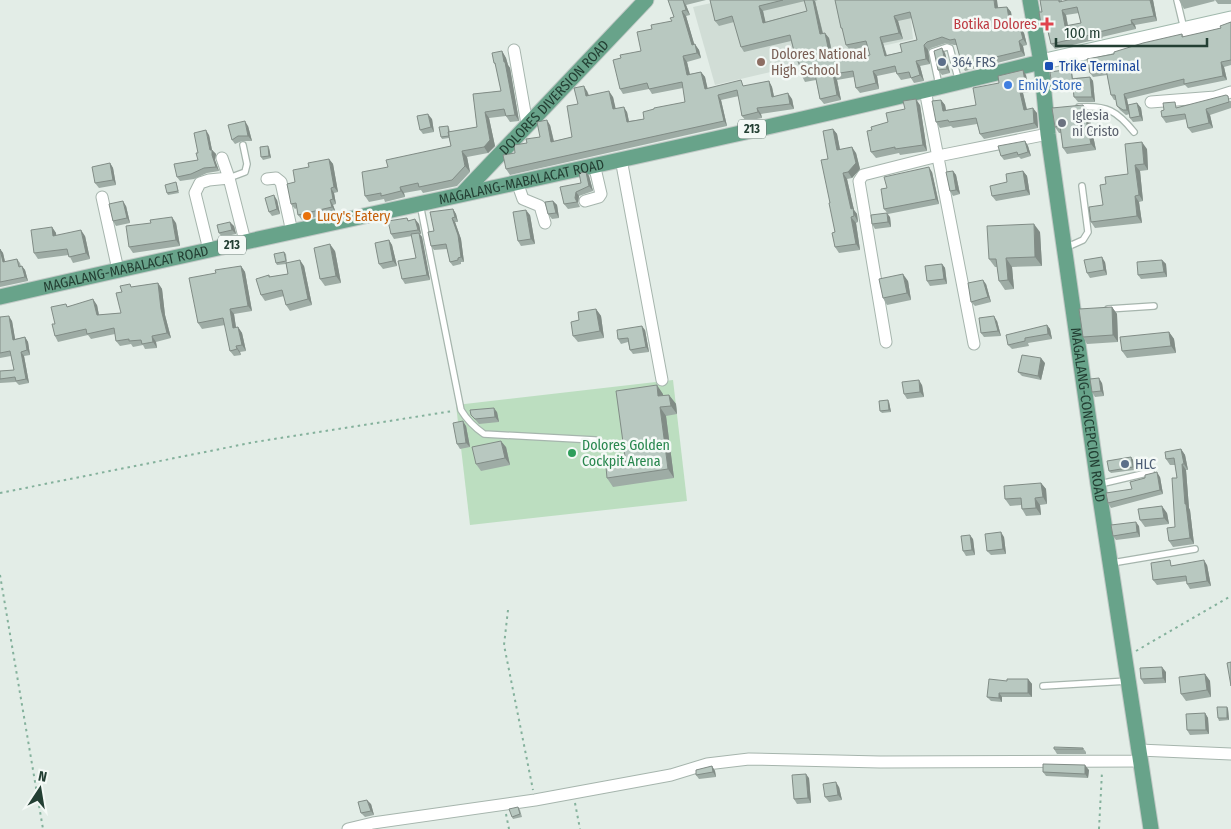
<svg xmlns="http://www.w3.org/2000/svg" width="1231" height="829" viewBox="0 0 1231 829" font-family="'Fira Sans Condensed',sans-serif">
  <rect width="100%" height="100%" fill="#e3ede7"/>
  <path fill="#d1ddd6" d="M725,0H909L913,39L715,85L693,7Z"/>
  <path fill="#bcdec0" d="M673,380L687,501L470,525L456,405Z"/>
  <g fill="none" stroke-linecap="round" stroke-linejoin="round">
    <g stroke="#a6b5ad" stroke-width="8">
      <path id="lane" d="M1177,0L1184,29
        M939,85L932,52L947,47L950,48L959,82
        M1079,107C1107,105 1117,111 1134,132
        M229,178L245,172L247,164L243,145
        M420,204L461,410C467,420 474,427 484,434L595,440
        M1065,248L1083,240L1088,232L1082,186
        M1108,309L1154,306
        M1100,484L1151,472
        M1112,563L1195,549
        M1043,686L1128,681"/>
    </g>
    <g stroke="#a6b5ad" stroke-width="13">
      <path id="street" d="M514,50L527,124
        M925,90L974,344
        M1151,102L1215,97L1231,92
        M222,158L229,178
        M621,159L662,380
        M267,179L276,178L281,182L292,232
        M517,182L523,199L540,206L545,223
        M102,197L118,270
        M585,201L599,197L601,194L594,164
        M209,250L195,193L200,183L209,180L229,178L245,241
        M886,342L859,181L863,175L938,156L1048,134
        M1139,750L1231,754
        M348,829L373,823L535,800L671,775L707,764L749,759L880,762L1141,761"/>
    </g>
    <g stroke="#a1b9ad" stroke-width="17">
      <path id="secondary" d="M1041,62L1231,19"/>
    </g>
    <g stroke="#c1c9c6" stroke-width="17">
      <g id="primary">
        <path id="s1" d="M1030,0L1041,62L1048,134L1098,484L1151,829"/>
        <path id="s2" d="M463,193L646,0"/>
        <path id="s3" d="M0,297C346,217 696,148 1041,62"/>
      </g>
    </g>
    <path stroke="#84b19c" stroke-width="2" stroke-dasharray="2.5 4" stroke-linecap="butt" d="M0,493L255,442L453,411
      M0,575L43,829
      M508,610L504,645L533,790
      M1136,651L1231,596
      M575,803L580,829
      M506,814L509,829
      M1099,829L1102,772"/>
    <use href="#lane" stroke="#fff" stroke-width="5.5"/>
    <use href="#street" stroke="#fff" stroke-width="11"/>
    <use href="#secondary" stroke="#fff" stroke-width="15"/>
    <use href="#primary" stroke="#68a38a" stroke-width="15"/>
  </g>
  <path fill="#9eaca5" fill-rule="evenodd" d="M668,0H706L686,5L690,15L686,16L694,44L699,50L701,58L687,62L690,74L701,72L705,77L707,88L745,86L769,81L772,87L774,96L792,99L794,109L761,114L762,118L746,121L742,116L739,96L721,100L727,126L510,175L506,169L515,153L527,143L540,137L550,125L554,141L572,137L578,104L587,91L589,95L613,97L615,108L627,112L629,121L644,119L685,102L683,88L652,94L649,89L623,94L620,89L621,58L641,51L652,29L672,21L674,17Z
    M710,0H818L815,1L823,33L829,38L832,52L845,55L846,60L870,55L868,46L850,50L846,45L843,31L841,28L835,0L998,8L1007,7L1011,12L1014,29L1020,28L1024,33L1027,45L1023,46L1025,56L965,71L962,65L957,45H954L946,43L931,48L928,50L930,64L920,66L924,81L914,83L911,78L901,80L897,74L896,72L877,76L879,89L860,93L856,88L854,77L837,80L841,100L824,104L820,99L816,80L805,82L802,76L799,65L796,59L791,41L744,52L741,47L734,22L719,26L715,21ZM805,1L807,11L765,22L763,11ZM912,18L917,40L902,52L887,55L883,43L903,39L898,21Z
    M1040,0H1062V1L1153,0L1157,21L1135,25L1136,29L1102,37L1103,38L1055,49L1051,44L1047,29L1045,30L1041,24L1042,12ZM1079,13L1081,23L1068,26L1066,15Z
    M1179,0H1214L1215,1L1184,9Z
    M1215,0H1231V4H1218Z
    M1231,22V65L1224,67L1227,80L1188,88L1185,85L1127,99L1128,106L1137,103L1141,108L1143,121L1133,122L1130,118V114L1126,115L1120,110L1117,106L1116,100H1114L1111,95L1107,75L1093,77L1090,73L1114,54L1182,34L1184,37L1204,32L1221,28Z
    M502,51L506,58L508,65L510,68L519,121L510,122L506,116L489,118L495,146L488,153L467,157L470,172L457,186L423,193L421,190L404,193L405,197L385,202L384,199L369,202L365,196L388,167L451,146L449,138L442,139L441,137L448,126L449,128L450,132L477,127L473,94L501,91L496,66L494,63Z
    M945,53L950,73L942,75L938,70Z
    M1072,72L1073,78L1090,77L1093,81L1095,102H1078L1074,97L1073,87L1053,90L1052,87Z
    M1026,75L1029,92L1023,93L1027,109L1037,113L1038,128L984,139L980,134L977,124L953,128L951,126L940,128L936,122L941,100L945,105L946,110L976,105L999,83Z
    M1231,101V108L1210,115L1213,128L1192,133L1188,128L1187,119L1166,123L1162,117L1178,107Z
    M920,105L927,151L900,155L899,153L876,158L871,152L872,130L888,122L905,109Z
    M1083,105L1088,111L1096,150L1067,154L1063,148L1061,133H1059L1055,127Z
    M432,119L434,132L423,134L420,130Z
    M248,126L252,141H242L235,144L232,140Z
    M833,129L837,134L840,149L856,153L860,169L852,178L847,179L854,210L857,214L858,222L856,223L860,250L839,253L835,247V232L830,203L828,159Z
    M209,135L212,150L216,154L215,160L219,171L207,173L194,179L180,181L177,177L198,160V153Z
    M1025,141L1028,146L1031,156L1021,159L1019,157L1004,160L1001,156Z
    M269,148L271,158L263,160L261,157Z
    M1147,149L1148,170L1140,171L1143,201L1139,202L1142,223L1095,228L1091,222L1103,205L1106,184L1128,174Z
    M329,159L333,164L338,192L334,193L336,204L333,205L336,213L302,220L298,215L297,208L295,209L291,204L295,182L309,167Z
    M110,163L113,168L116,185L99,188L95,183Z
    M953,171L956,175L960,194L953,196L950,191Z
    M1023,171L1027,176L1030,195L996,201L992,196L1007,182Z
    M586,172L589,176L593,191L579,196L578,203L580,207L568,209L564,204L581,183Z
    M932,172L939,204L888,214L884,209L887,188Z
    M176,182L177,185L179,193L168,195L167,193Z
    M277,200L280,214L272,216L269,212Z
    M553,201L557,205L559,218L552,219L548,214Z
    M126,206L130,223L116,226L113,221Z
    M453,209L456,214L458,222H455L461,239L464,262H461V264L453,266L450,262L447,249L434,250L431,246L434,231Z
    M530,215L535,244L521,246L518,241Z
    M890,217L891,227L875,229L872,224Z
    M407,218L409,221L419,224L421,234H420L422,237L430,280L405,284L402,279L416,258L412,236L394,239L391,234Z
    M176,223L180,246L133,253L129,247Z
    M234,226L236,234L222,237L219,233Z
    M52,227L56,233V236H85L90,259L73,263L69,255L38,259L34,253Z
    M1040,232L1042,266L1012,267L1014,289L1005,290L999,281L997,267H995L989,259Z
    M389,240L392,245L397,266L383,269L379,264Z
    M0,249L3,253L5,262L17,259L20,263L21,266L25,270L28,281L0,287Z
    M335,251L341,283L325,286L320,279Z
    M284,252L286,254L287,263L304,266L312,305L290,311L286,305L284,296L265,301L261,295L269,275L270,277L288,274L286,264L277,265L276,263Z
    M1162,260L1166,264L1167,277L1141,279L1138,275Z
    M1105,262L1107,275L1090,278L1087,273Z
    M942,264L945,268L947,284L930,286L927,281Z
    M241,266L245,272L252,311L234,314L236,328L238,327L242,333L246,351L240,352L241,355L234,356L230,351L225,325L202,329L198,323L216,273Z
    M908,281L911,300L887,305L883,298Z
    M158,283L162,289L165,315L171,338L156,342L157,348L145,349L143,345L133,347L131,344L120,346L116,341L115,334L91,339L88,335L58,342L55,336V324L68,306L97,305L99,315L121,313L122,292L133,287Z
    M986,284L991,302L975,306L971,302Z
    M1112,307L1117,314L1118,342L1087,344L1083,337Z
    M596,309L601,316L604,338L578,342L573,336L579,320Z
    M0,317L12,321L15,339L25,337L28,342L30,355L24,356L29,383L19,385L16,382L0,383V371L14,370L11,356L0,358Z
    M997,321L1001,336L984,337L981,333Z
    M1047,325L1050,329L1052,339L1028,343L1029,346L1012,349L1008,345Z
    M645,330L649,352L633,354L630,350L628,342L621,344L618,339Z
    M1169,332L1174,339L1176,353L1127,358L1122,351Z
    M1045,363L1041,380L1022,376L1018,372Z
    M1102,383L1104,396L1095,397L1092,392Z
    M922,385L924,397L907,399L904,394Z
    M663,394V396L669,395L676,404L677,414L666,416L674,478L613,487L607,478L626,464Z
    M889,402L891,412L882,413L880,411Z
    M497,412L499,422L479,424L471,415Z
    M466,426L470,447L460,449L457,444Z
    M506,447L510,465L481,471L476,464Z
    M1181,449L1185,455L1188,470H1186L1189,508L1190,510L1194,544L1173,547L1169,541L1175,527L1177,478L1175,465H1170L1166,459Z
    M1131,457L1133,460L1134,470L1111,473L1109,471Z
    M1160,477L1163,494L1111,508L1108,503L1132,489Z
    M1041,483L1046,489L1047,504L1040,505L1041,515L1026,516L1022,509L1021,505L1010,506L1005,499Z
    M1167,513L1169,524L1145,527L1140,520Z
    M1139,526L1140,537L1116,540L1113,536Z
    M1004,537L1006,554L991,555L987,551Z
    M973,539L975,555L966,556L963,551Z
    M1173,565H1207L1211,586L1190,589L1187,584V581L1157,585L1153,580Z
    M1166,672V683L1144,684L1141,679Z
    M1205,674L1210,681L1211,697L1186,701L1181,694Z
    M1028,679L1032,684V697H1002V702L991,701L987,697L1007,681Z
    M1227,707L1228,709L1229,720L1219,721L1218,718Z
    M1205,713L1208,718L1209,734L1190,735L1187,730Z
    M1083,748L1086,752V754H1057L1054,749Z
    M712,766L715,771L716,777L699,779L696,775Z
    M1089,770L1088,778L1046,776L1043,772Z
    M809,778L811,803L797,804L794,799Z
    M839,787L842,800L829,802L825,797Z
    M371,804L374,815L365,817L361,813Z
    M518,807L520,810L522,817L513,819L512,817Z"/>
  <path fill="#818c86" d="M682,0L686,5L690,15L686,10Z
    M813,0L815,1L824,39L820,34Z
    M994,0H997L999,14L995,8Z
    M1150,0H1153L1157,21L1154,16Z
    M759,6L763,11L767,28L763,23Z
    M1007,7L1011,12L1014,36L1011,30Z
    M1062,10L1066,15L1069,32L1065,26Z
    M682,11L686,16L696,50L692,45Z
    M894,16L898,21L903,39L899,33Z
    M1131,20L1135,25L1136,29L1132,24Z
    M1020,28L1024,33L1027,45L1023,39Z
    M825,33L829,38L833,58L829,52Z
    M880,37L883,43L888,61L885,56Z
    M1019,41L1023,46L1025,56L1021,51Z
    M695,44L699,50L701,58L697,53Z
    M924,45L928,50L930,64L926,59Z
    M942,48L945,53L950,73L947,69Z
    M842,49L845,55L848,66L844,61Z
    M502,51L506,58L508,65L510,68L519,121L515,115Z
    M683,56L687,62L691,80L687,75Z
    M916,61L920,66L924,81L920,75Z
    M1221,62L1224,67L1227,80L1223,76Z
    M1023,70L1026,75L1029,92L1026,87Z
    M873,71L877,76L879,89L876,83Z
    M701,72L705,77L709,94L705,89Z
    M833,74L837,80L841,100L837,95Z
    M1090,77L1093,81L1095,102L1092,97Z
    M769,81L772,87L775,102L772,97Z
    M584,86L587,91L590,101L586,96Z
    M1019,88L1023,93L1028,115L1024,110Z
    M609,91L613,97L617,114L613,109Z
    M788,93L792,99L794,109L790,104Z
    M1124,94L1127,99L1130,114L1127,110Z
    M718,95L721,100L727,126L724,121Z
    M916,99L920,105L927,151L923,145Z
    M941,100L945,105L947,116L943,111Z
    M1137,103L1141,108L1143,121L1140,116Z
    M1083,105L1088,111L1096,150L1091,144Z
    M624,107L627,112L630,127L627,122Z
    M757,108L761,114L762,118L758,112Z
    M1033,108L1037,113L1038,128L1034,123Z
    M1206,109L1210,115L1213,128L1209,123Z
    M485,112L489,118L495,146L488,153L484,147Z
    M428,114L432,119L434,132L431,127Z
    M547,120L550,125L555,147L551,142Z
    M245,121L248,126L252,141L248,136Z
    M833,129L837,134L841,155L837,150Z
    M206,130L209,135L212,150L216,154L215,160L219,171L216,167L210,150Z
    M1025,141L1028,146L1031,156L1028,152Z
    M1142,142L1147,149L1148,170L1144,164Z
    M268,146L269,148L271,158L269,156Z
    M852,147L856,153L860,169L852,178L848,172Z
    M462,151L467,157L470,172L465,166Z
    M329,159L333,164L338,192L334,187Z
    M110,163L113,168L116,185L113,180Z
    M1135,165L1140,171L1143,201L1139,195Z
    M929,167L932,172L939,204L936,199Z
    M953,171L956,175L960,194L956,190Z
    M1023,171L1027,176L1030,195L1026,190Z
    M586,172L589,176L593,191L589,186Z
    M843,173L847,179L854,210L857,214L858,222L851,209Z
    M400,187L404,193L405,197L401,191Z
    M331,188L334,193L336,204L333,199Z
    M576,192L579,196L578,203L580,207L575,198Z
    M274,195L277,200L280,214L277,209Z
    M1135,196L1139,202L1142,223L1137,216Z
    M330,200L333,205L336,213L332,207Z
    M123,201L126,206L130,223L127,218Z
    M553,201L557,205L559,218L556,213Z
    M453,209L456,214L458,222L455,217Z
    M526,210L530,215L535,244L531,239Z
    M887,213L890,217L891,227L888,222Z
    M172,217L176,223L180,246L176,240Z
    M851,217L856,223L860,250L856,244Z
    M452,218L455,222L461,239L464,262L461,257Z
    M415,219L419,224L421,234L418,230Z
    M230,222L234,226L236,234L232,230Z
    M1034,224L1040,232L1042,266L1035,257Z
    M52,227L56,233L57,242L53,236Z
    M81,230L85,236L90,259L86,253Z
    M419,233L422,237L430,280L427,275Z
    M389,240L392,245L397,266L393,261Z
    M330,244L335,251L341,283L336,276Z
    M0,249L3,253L6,266L3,262Z
    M1102,257L1105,262L1107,275L1104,270Z
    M1006,258L1012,267L1014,289L1008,280Z
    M300,260L304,266L312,305L308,299Z
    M1162,260L1166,264L1167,277L1164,272Z
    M942,264L945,268L947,284L944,279Z
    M22,266L25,270L28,281L25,277Z
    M241,266L245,272L252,311L248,306Z
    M903,274L908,281L911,300L907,293Z
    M983,280L986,284L991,302L988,297Z
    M158,283L162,289L165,315L171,338L167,333L161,309Z
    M93,299L97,305L100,321L97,315Z
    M1112,307L1117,314L1118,342L1113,335Z
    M230,309L234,314L237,334L233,328Z
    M596,309L601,316L604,338L600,331Z
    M9,316L12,321L16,344L13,340Z
    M994,316L997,321L1001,336L998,331Z
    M1047,325L1050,329L1052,339L1048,334Z
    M642,326L645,330L649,352L646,347Z
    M238,327L242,333L246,351L242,345Z
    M1169,332L1174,339L1176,353L1171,346Z
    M152,336L156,342L157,348L153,342Z
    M25,337L28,342L30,355L27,350Z
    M236,346L240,352L241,355L237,349Z
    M21,352L24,356L29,383L26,379Z
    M1041,358L1045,363L1041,380L1038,376Z
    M1099,378L1102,383L1104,396L1101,391Z
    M919,380L922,385L924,397L920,392Z
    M657,385L663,394L664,405L658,396Z
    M669,395L676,404L677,414L671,406Z
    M888,400L889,402L891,412L889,410Z
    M660,407L666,416L674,478L668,469Z
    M494,408L497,412L499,422L495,417Z
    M463,421L466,426L470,447L466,443Z
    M501,441L506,447L510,465L505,458Z
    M1181,449L1185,455L1188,470L1184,464Z
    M1131,457L1133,460L1134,470L1133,467Z
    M1182,464L1186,470L1189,508L1190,510L1194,544L1190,538L1185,504Z
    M1157,472L1160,477L1163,494L1160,490Z
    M1041,483L1046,489L1047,504L1043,497Z
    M1035,498L1040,505L1041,515L1036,508Z
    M1162,506L1167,513L1169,524L1164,518Z
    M1136,522L1139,526L1140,537L1137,532Z
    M1001,532L1004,537L1006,554L1003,549Z
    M970,535L973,539L975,555L972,550Z
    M1204,560L1207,565L1211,586L1207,581Z
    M1162,667L1166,672V683L1163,678Z
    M1205,674L1210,681L1211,697L1207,690Z
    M1028,679L1032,684V697L1028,693Z
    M999,693L1002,697V702L999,698Z
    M1227,707L1228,709L1229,720L1227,718Z
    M1205,713L1208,718L1209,734L1206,730Z
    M1085,765L1089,770L1088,778L1085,774Z
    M712,766L715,771L716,777L713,772Z
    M806,774L809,778L811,803L808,798Z
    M836,782L839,787L842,800L838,795Z
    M367,800L371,804L374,815L371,811Z"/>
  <path fill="#b8c8c0" stroke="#818c86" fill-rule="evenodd" d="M668,0H683L686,10L682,11L692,45L695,44L697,53L683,56L687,75L701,72L705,89L741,80L743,86L769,81L772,97L788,93L790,104L757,108L758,112L742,116L737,90L718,95L724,121L506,169L503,155L515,153L514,145L527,143L526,139L540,137L537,122L547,120L551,142L572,137L567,106L578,104L574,88L584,86L586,96L609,91L613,109L624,107L627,122L644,119L643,112L654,109V108L685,102L682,82L649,89L647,83L620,89L613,60L621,58L620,55L641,51L637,32L652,29L651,25L672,21L670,18L674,17Z
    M710,0H783L759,6L763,23L807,11L804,0H813L820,34L825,33L829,52L842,49L844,61L870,55L866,41L846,45L842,28H841L835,0H994L995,8L1007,7L1011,30L1020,28L1023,39L1019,41L1021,51L962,65L955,39L950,40L942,37L927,42L924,45L926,59L916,61L920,75L911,78L909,72L897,74L895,66L873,71L876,83L856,88L853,71L833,74L837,95L820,99L815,74L802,76L798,59H796L790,35L741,47L732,16L715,21ZM910,12L917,40L900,44L902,52L885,56L880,37L899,33L894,16Z
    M1040,0H1059V2L1068,0H1150L1154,16L1131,20L1132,24L1099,32V33L1051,44L1046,23L1041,24L1039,12H1042ZM1077,7L1081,23L1065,26L1062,10Z
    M1231,22V60L1221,62L1223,76L1184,84V79L1124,94L1127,110H1123L1117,106L1115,95H1111L1106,69L1090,73L1087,59L1114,54V52L1143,43L1182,34V37L1204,32L1221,28L1220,26Z
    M942,48L947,69L938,70L934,51Z
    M502,51L504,62H505L515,115L506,116L504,109L485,112L490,140L484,147L462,151L465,166L452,180L419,187L418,183L400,187L401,191L381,196V193L365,196L362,172L388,167L386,160L451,146L448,132L477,127L473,94L501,91L495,63H494L492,53Z
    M1071,69L1073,85L1052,87L1050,72Z
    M1023,70L1026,87L1019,88L1024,110L1033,108L1034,123L980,134L976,118L949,122L948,120L936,122L932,101L941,100L943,111L976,105L973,88L999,83L998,76Z
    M1090,77L1092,97H1074L1072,79Z
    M1226,95L1228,96L1229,102L1206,109L1209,123L1188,128L1185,114L1162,117L1161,111L1164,110L1163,103L1175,102L1176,108Z
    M916,99L923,145L895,149V147L871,152L867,131L872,130L871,127L888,122L886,113L905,109L903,101Z
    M1137,103L1140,116L1130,118L1128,105Z
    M1083,105L1091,144L1063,148L1060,126L1055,127L1052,108Z
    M428,114L431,127L420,130L417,116Z
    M245,121L248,136H238L232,140L228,125Z
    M448,126L449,136L441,137L439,127Z
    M833,129L837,150L852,147L856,163L848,172L843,173L851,209L853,208L854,216L851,217L856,244L835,247L832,233L835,232L829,203H830L821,160L828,159L823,131Z
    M206,130L210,150H212V155L216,167L204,168L191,174L177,177L174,164L198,160L196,153H198L194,133Z
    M1025,141L1028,152L1018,155L1017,152L1001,156L998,146Z
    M1142,142L1144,164L1135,165L1139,195L1135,196L1137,216L1091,222L1089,207L1103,205L1100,185L1106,184L1105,177L1128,174L1125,144Z
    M268,146L269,156L261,157L260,147Z
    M329,159L334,187L331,188L333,199L330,200L332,207L298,215L296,203L291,204L287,184L295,182L293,170L309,167L308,163Z
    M110,163L113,180L95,183L92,167Z
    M929,167L936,199L884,209L881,189L887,188L884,177Z
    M953,171L956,190L950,191L946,172Z
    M1023,171L1026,190L992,196L990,186L1007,182L1006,174Z
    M586,172L589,186L576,192L575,198L577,202L564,204L560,187L581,183L579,173Z
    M176,182L178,191L167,193L165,185Z
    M274,195L277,209L269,212L265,198Z
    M123,201L127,218L113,221L109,204Z
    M553,201L556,213L548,214L545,202Z
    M453,209L455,217L452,218L458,235L461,257L458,258V260L450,262L446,244L431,246L428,232L434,231L430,212Z
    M526,210L531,239L518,241L513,212Z
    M887,213L888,222L872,224L871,215Z
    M172,217L176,240L129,247L126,226L151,223L150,220Z
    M407,218L408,221L415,219L418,230L391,234L388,221Z
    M230,222L232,230L219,233L217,225Z
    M1034,224L1035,257L1006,258L1008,280L999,281L996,259H989L987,226Z
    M52,227L53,236L81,230L86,253L69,257L67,249L34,253L31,230Z
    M419,233L427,275L402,279L398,261L416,258L411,234Z
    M389,240L393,261L379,264L375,243Z
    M330,244L336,276L320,279L314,248Z
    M0,249L3,262L17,259L19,267L22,266L25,277L0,282Z
    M284,252L286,261L276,263L274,254Z
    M1102,257L1104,270L1087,273L1084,260Z
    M300,260L308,299L286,305L282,290L261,295L256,279L269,275V277L288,274L286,263Z
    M1162,260L1164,272L1138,275L1137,262Z
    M942,264L944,279L927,281L925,266Z
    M241,266L248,306L230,309L233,328L238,327L242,345L236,346L237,349L230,351L223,318L198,323L189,278L216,273L215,270Z
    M903,274L907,293L883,298L879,279Z
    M983,280L988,297L971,302L968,283Z
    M158,283L161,309L167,333L152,336L153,342L142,344L141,340L129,341V339L116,341L114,328L87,334L86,329L55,336L52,324H55L51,307L66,304L67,307L93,299L97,315L121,313L116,293L122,292L120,286L130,284L131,287Z
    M1112,307L1113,335L1083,337L1079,309Z
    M596,309L600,331L573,336L571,322L579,320L578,312Z
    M9,316L13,340L25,337L27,350L21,352L26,379L16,381L15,377L0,379V371L14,370L10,351L0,353V317Z
    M994,316L998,331L981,333L979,318Z
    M1047,325L1048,334L1025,338V341L1008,345L1006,335Z
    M642,326L646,347L630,350L628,338L618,339L617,330Z
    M1169,332L1171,346L1122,351L1120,337Z
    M1022,355L1041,358L1038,376L1018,372Z
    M1099,378L1101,391L1092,392L1090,379Z
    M919,380L920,392L904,394L902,382Z
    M657,385L658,396L669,395L671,406L660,407L668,469L607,478L606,467L626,464L616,391Z
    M888,400L889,410L880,411L879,401Z
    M494,408L495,417L475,419L471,415L470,410Z
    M463,421L466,443L457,444L453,423Z
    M501,441L505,458L476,464L472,447Z
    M1181,449L1184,464H1182L1185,504H1186L1190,538L1169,541L1167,528L1175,527L1172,478H1177L1174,458L1166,459L1165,452Z
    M1131,457L1133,467L1109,471L1107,461Z
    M1157,472L1160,490L1108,503L1106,493L1132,489L1130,482L1145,478V475Z
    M1041,483L1043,497L1035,498L1036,508L1022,509L1021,498L1005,499L1004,486Z
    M1162,506L1164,518L1140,520L1138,509Z
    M1136,522L1137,532L1113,536L1111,525Z
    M1001,532L1003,549L987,551L985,534Z
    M970,535L972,550L963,551L961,536Z
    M1170,560L1171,566L1204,560L1207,581L1187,584L1186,576L1153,580L1151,563Z
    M1231,662V686L1227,663Z
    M1162,667L1163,678L1141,679L1140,668Z
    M1205,674L1207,690L1181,694L1179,677Z
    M989,679L1007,681V679H1028V693H999V698L987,697Z
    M1217,707H1227V718H1218Z
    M1205,713L1206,730H1187L1186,714Z
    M1054,747L1083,748V749H1054Z
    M1043,764L1085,765V774L1043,772Z
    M712,766L713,772L696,775V770Z
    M806,774L808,798L794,799L792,775Z
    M836,782L838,795L825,797L823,784Z
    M367,800L371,811L361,813L358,802Z
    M518,807L520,814L512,817L509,809Z"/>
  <path fill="#e0444e" stroke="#f4f9f6" stroke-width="2" d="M1044.5 16.5h5v5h5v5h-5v5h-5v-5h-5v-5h5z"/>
  <circle fill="#8d6e63" stroke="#f4f9f6" stroke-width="2" cx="761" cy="62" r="5"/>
  <g fill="#5c6f8a" stroke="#f4f9f6" stroke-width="2">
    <circle cx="942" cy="62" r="5"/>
    <circle cx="1125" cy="464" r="5"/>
  </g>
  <rect fill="#1a4fb4" stroke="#f4f9f6" stroke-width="2" x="1044" y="61" width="10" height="10" rx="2.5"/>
  <circle fill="#3f7fe0" stroke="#f4f9f6" stroke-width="2" cx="1008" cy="85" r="5"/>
  <circle fill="#6b7280" stroke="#f4f9f6" stroke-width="2" cx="1062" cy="123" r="5"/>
  <circle fill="#e8710a" stroke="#f4f9f6" stroke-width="2" cx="307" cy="216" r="5"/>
  <circle fill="#2e9e5b" stroke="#f4f9f6" stroke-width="2" cx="572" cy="453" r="5"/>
  <g text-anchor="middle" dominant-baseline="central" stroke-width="5" stroke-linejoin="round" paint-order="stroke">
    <g fill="#f4f9f6" stroke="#62776e" stroke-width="1">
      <rect x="738" y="119.5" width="28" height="19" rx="4"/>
      <rect x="218" y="235.5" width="28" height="19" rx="4"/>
    </g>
    <g font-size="12" font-weight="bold" fill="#233f33">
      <text x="752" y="129">213</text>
      <text x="232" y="245">213</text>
    </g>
    <g font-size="14" fill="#be3a42" stroke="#f4f9f6" text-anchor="end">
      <text x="1037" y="24">Botika Dolores</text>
    </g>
    <g font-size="14" fill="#785e54" stroke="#f4f9f6" text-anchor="start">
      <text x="771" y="54">Dolores National<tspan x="771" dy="16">High School</tspan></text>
    </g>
    <g font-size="14" fill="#4e5e75" stroke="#f4f9f6" text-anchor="start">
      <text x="952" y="62">364 FRS</text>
      <text x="1135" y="464">HLC</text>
    </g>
    <g font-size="14" fill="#164399" stroke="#f4f9f6" text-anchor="start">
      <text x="1059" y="66">Trike Terminal</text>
    </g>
    <g font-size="14" fill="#366cbe" stroke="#f4f9f6" text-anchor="start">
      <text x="1018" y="85">Emily Store</text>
    </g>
    <g font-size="14" fill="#233f33" stroke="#f4f9f6">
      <text stroke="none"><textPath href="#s2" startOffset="132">DOLORES DIVERSION ROAD</textPath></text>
      <text stroke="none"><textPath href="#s3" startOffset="534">MAGALANG-MABALACAT ROAD</textPath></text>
      <text stroke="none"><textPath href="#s3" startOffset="129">MAGALANG-MABALACAT ROAD</textPath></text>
      <text stroke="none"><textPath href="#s1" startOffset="419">MAGALANG-CONCEPCION ROAD</textPath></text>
    </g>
    <g font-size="14" fill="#5b616d" stroke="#f4f9f6" text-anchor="start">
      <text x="1072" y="115">Iglesia<tspan x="1072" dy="16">ni Cristo</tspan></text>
    </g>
    <g font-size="14" fill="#c56008" stroke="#f4f9f6" text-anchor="start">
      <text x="317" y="216">Lucy's Eatery</text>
    </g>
    <g font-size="14" fill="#27864d" stroke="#f4f9f6" text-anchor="start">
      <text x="582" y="445">Dolores Golden<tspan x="582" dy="16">Cockpit Arena</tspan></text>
    </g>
  </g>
  <g transform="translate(40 789) rotate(12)" stroke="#f4f9f6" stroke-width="4" paint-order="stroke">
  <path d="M0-4L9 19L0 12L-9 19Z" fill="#233f33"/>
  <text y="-8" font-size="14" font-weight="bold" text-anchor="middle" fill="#233f33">N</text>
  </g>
  <path d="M1056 38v8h151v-8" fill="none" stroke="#233f33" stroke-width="2.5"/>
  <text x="1064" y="38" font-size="15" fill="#233f33" stroke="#f4f9f6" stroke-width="4" paint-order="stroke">100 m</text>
</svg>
